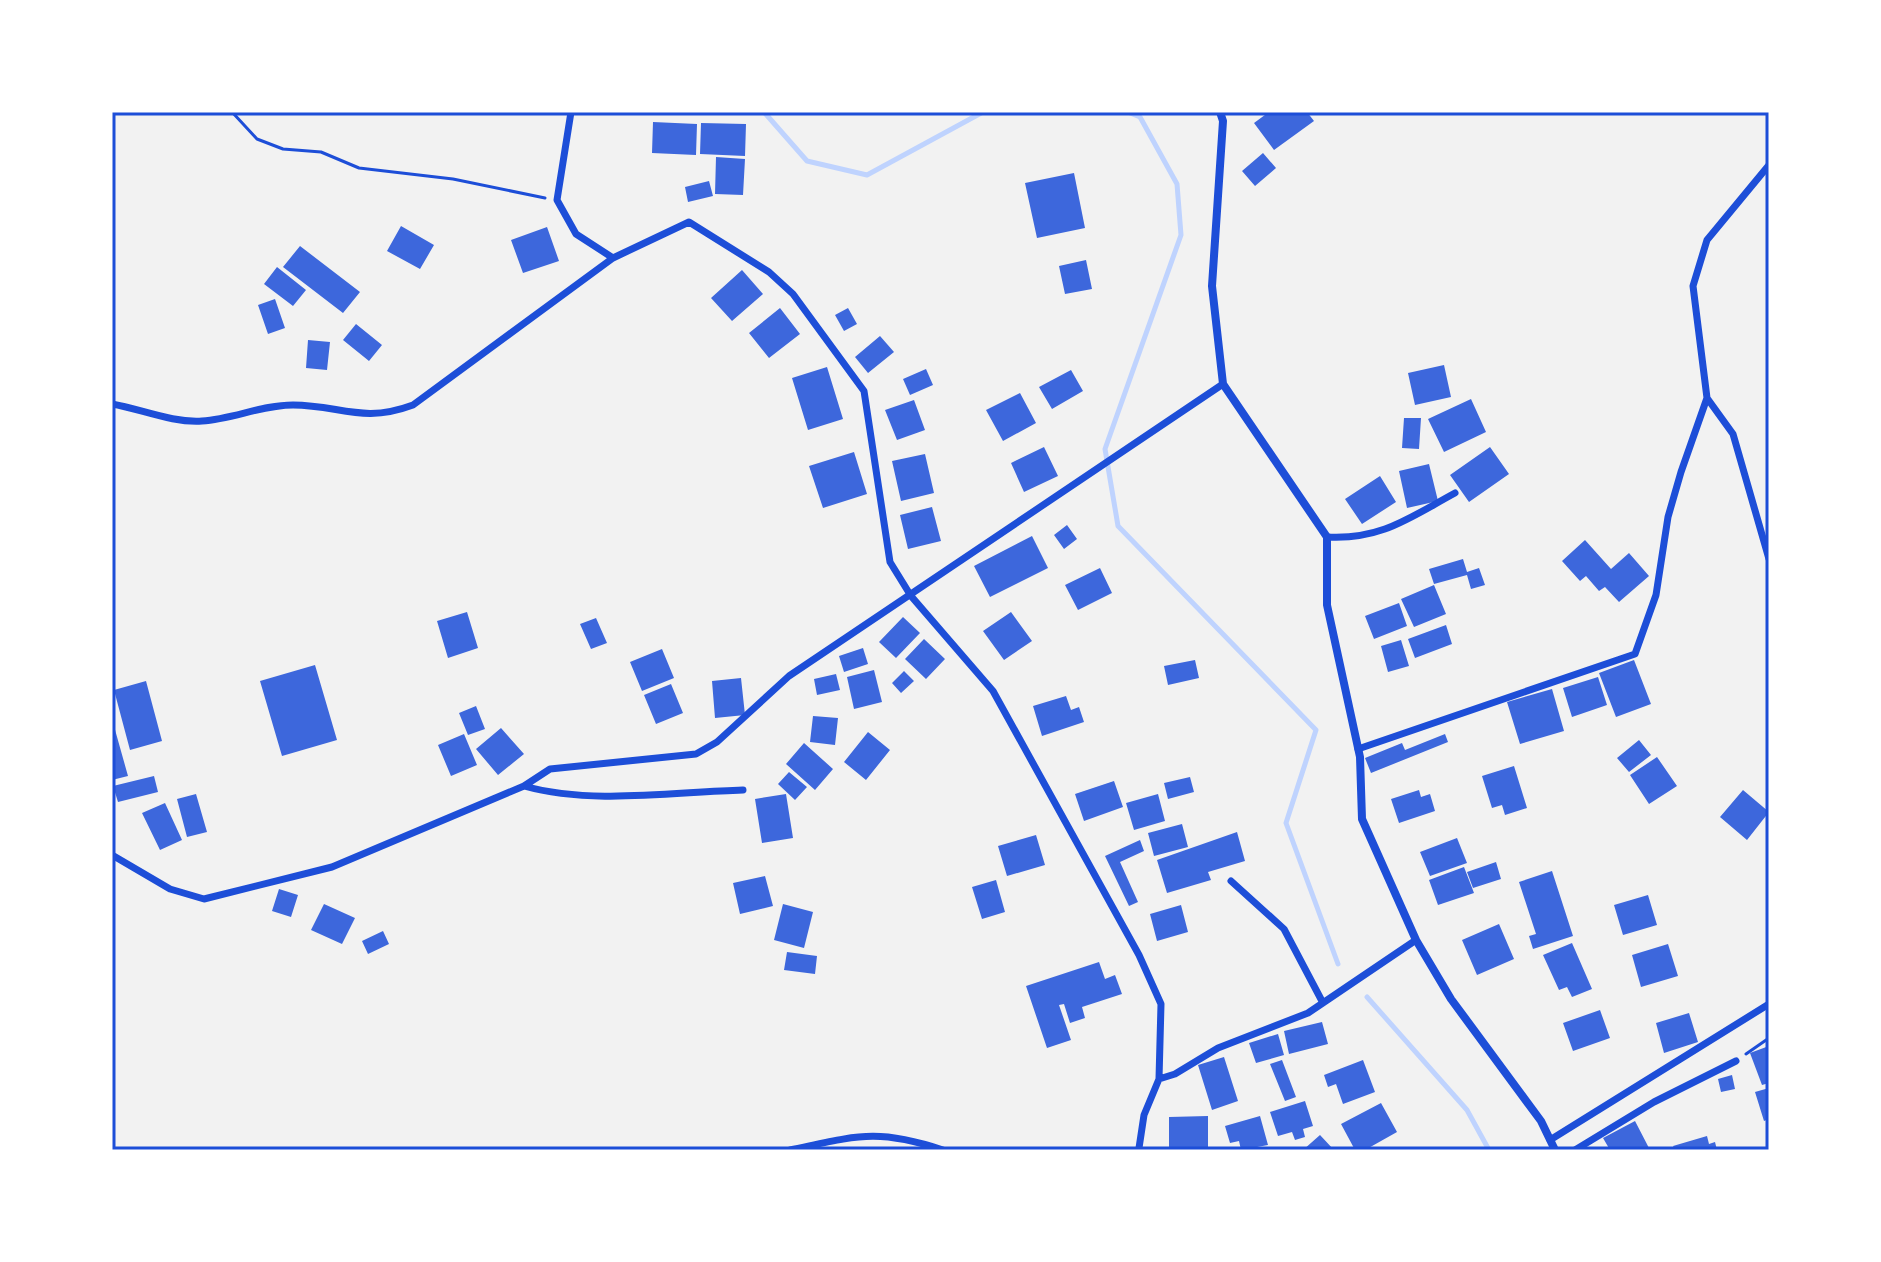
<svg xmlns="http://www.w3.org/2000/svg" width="1881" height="1262" viewBox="0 0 1881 1262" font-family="Commissioner,sans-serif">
  <rect width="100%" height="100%" fill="#f2f2f2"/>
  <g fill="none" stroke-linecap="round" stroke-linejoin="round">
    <path stroke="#bfd3fe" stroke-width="5" d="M764,112L807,161L867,175L983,112
      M1128,112L1140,117L1177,184L1181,235L1105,449L1118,526L1316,730L1286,823L1338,964
      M1367,997L1467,1110L1489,1150"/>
  </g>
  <path fill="#3d67dc" d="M1269,112H1307L1314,121L1274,150L1254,123Z
    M653,122L697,124L696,155L652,153Z
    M701,123L746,124L745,156L700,154Z
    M1263,153L1276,168L1255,186L1242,171Z
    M716,157L745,159L743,195L715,194Z
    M1074,173L1085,228L1037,238L1025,183Z
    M709,181L713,196L688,202L685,187Z
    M401,226L434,245L420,269L387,251Z
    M547,227L559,261L523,273L511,240Z
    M300,246L360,292L343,313L283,267Z
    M1086,260L1092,289L1065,294L1059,266Z
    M277,267L306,290L293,306L264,284Z
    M742,270L763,294L732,321L711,298Z
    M275,299L285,328L268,334L258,305Z
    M780,308L800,334L769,358L749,333Z
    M848,308L857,324L844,331L835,315Z
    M356,324L382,345L369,361L343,340Z
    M880,336L894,352L868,373L855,357Z
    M308,340L330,342L327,370L306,368Z
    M1444,365L1451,397L1415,405L1408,373Z
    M827,367L843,419L808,430L792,378Z
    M926,369L933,385L910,395L903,379Z
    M1071,370L1083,391L1052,409L1039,387Z
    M1020,393L1036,423L1003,441L986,410Z
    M1471,399L1486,432L1444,452L1428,419Z
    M914,400L925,430L897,440L885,410Z
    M1404,418H1421L1419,449L1402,448Z
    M1044,447L1058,476L1024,492L1011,463Z
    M1490,447L1509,474L1469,502L1450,475Z
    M854,452L867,494L823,508L809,466Z
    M925,454L934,493L901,501L892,461Z
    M1429,464L1438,501L1407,508L1399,471Z
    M1380,476L1396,502L1362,524L1345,499Z
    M932,507L941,541L908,549L900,515Z
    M1067,525L1077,539L1064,549L1054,535Z
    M1032,536L1048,568L990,597L974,566Z
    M1585,540L1611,569L1629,553L1649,576L1619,602L1605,587L1599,591L1586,576L1580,581L1562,561Z
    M1463,559L1467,572L1479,568L1485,585L1471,589L1467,575L1434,584L1429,569Z
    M1100,568L1112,593L1078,610L1065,585Z
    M1434,585L1446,614L1414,627L1401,599Z
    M1399,603L1407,626L1374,639L1365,616Z
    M467,612L478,648L448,658L437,621Z
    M1011,612L1032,641L1004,660L983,631Z
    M903,617L920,633L896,658L879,642Z
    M596,618L607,643L591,649L580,624Z
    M1446,625L1452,644L1415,658L1408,639Z
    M924,639L945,659L926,679L905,659Z
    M1401,640L1409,666L1388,672L1381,646Z
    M863,648L868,664L844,672L839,656Z
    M662,649L674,678L642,691L630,662Z
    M1195,660L1199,678L1168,685L1164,666Z
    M1634,660L1651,704L1616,717L1599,673Z
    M315,665L337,740L282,756L260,681Z
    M874,670L882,702L854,709L847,677Z
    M904,671L914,681L901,693L892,683Z
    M836,674L840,690L817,695L814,679Z
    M1598,677L1607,705L1572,717L1563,688Z
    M741,678L745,715L715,718L712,681Z
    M146,681L162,741L130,750L114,690Z
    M671,684L683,713L656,724L644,695Z
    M1552,689L1564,731L1520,744L1507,702Z
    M1066,696L1071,710L1079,707L1084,722L1042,736L1033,706Z
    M476,706L485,729L468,735L459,713Z
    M813,716L838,718L835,745L810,742Z
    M112,719L128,776L112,780Z
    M501,728L524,754L498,775L476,749Z
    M868,732L890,750L866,780L844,762Z
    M464,734L477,765L451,776L438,745Z
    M1445,734L1448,742L1371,773L1365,758L1402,743L1405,750Z
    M1639,740L1651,755L1629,772L1617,758Z
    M804,743L833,769L815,790L786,764Z
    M1657,757L1677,786L1649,804L1630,775Z
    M1514,766L1527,808L1505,815L1502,805L1492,808L1482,776Z
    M789,772L807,787L795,800L778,784Z
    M154,776L158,792L118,802L113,786Z
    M1190,777L1194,792L1168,799L1164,783Z
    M1114,781L1123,807L1084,821L1075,794Z
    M1419,790L1421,797L1430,794L1435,811L1399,823L1391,799Z
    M1743,790L1769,812L1747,840L1720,817Z
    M196,794L207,832L187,837L177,799Z
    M786,794L793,838L762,843L755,799Z
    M1158,794L1165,821L1134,830L1126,803Z
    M165,803L182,840L160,850L142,813Z
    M1182,824L1188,847L1154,856L1148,833Z
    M1237,832L1245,861L1208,872L1211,880L1167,893L1157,860Z
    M1036,835L1045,865L1007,876L998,846Z
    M1457,838L1467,863L1430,876L1420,852Z
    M1140,840L1144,851L1120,862L1138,902L1129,906L1105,856Z
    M1496,862L1501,879L1473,888L1467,872Z
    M1464,867L1474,893L1438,905L1429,880Z
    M1552,871L1573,936L1533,949L1529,936L1536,934L1519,882Z
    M765,876L773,906L740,914L733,883Z
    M996,880L1005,912L982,919L972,887Z
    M279,889L298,895L291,917L272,911Z
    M1648,895L1657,925L1623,935L1614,905Z
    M324,904L355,918L342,944L311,930Z
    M783,904L813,912L804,948L774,940Z
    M1181,905L1188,932L1157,941L1150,914Z
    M1499,924L1514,959L1477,975L1462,940Z
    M383,931L389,944L368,954L362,941Z
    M1572,943L1592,989L1572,997L1567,987L1559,990L1543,955Z
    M1668,944L1678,976L1641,987L1632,955Z
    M787,952L817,956L815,974L784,970Z
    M1099,962L1105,979L1115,975L1122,994L1082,1007L1085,1018L1070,1023L1064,1004L1059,1005L1071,1040L1047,1048L1026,986Z
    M1600,1010L1610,1038L1573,1051L1563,1023Z
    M1689,1013L1698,1042L1664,1053L1656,1023Z
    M1322,1022L1328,1044L1289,1054L1284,1031Z
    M1278,1034L1284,1055L1256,1063L1249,1043Z
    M1769,1046V1083L1762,1085L1750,1053Z
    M1224,1057L1238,1101L1212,1110L1198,1065Z
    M1282,1060L1296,1097L1285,1101L1270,1064Z
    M1363,1060L1375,1092L1343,1104L1336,1084L1328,1087L1324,1075Z
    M1732,1075L1735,1089L1721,1092L1718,1079Z
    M1769,1088V1119L1764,1121L1755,1092Z
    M1305,1101L1313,1126L1303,1129L1305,1137L1295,1140L1292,1132L1278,1136L1270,1112Z
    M1381,1103L1397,1132L1365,1150H1355L1341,1124Z
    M1208,1116V1149L1169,1150V1117Z
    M1260,1116L1268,1145L1241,1150L1239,1141L1230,1143L1225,1126Z
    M1635,1121L1650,1150H1610L1603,1138Z
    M1320,1135L1334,1150H1303Z
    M1707,1136L1709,1144L1715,1142L1717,1150H1675L1673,1146Z"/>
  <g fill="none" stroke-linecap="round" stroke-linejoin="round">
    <path stroke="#1d4ed8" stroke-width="3" d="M232,112L257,139L283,149L321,152L359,168L453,179L545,198
      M1746,1054L1769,1038"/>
    <path stroke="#1d4ed8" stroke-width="7" d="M571,112L557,200L576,234L613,258
      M1707,398L1733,434L1769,559
      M112,404C141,409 172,423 202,421C233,419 262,405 293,405C340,405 362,424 413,405L613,258L689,222L769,272L793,294L864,391L890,562L911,596L993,691L1139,955L1161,1004L1159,1079L1144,1115L1139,1148
      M1327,537C1381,540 1409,518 1455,493
      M1358,749L1635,654L1656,595L1668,517L1681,472L1707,398L1693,286L1707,240L1769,165
      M524,786C592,805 673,792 743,790
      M112,855L170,889L204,899L332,867L524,786L550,769L696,754L717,742L789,676L1223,384
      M1231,881L1284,929L1323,1003
      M1159,1079L1175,1074L1218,1048L1308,1013L1416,940
      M1550,1140L1769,1004
      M790,1150C857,1136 876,1128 943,1150
      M1575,1150L1654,1102L1736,1061"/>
    <path stroke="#1d4ed8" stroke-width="8" d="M1220,112L1223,121L1212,286L1223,384L1327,537V605L1360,757L1362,819L1416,940L1451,999L1541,1121L1555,1150"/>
  </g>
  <rect width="1881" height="1262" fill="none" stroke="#ffffff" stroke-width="228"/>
  <rect x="114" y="114" width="1653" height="1034" fill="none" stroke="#1d4ed8" stroke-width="3"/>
</svg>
